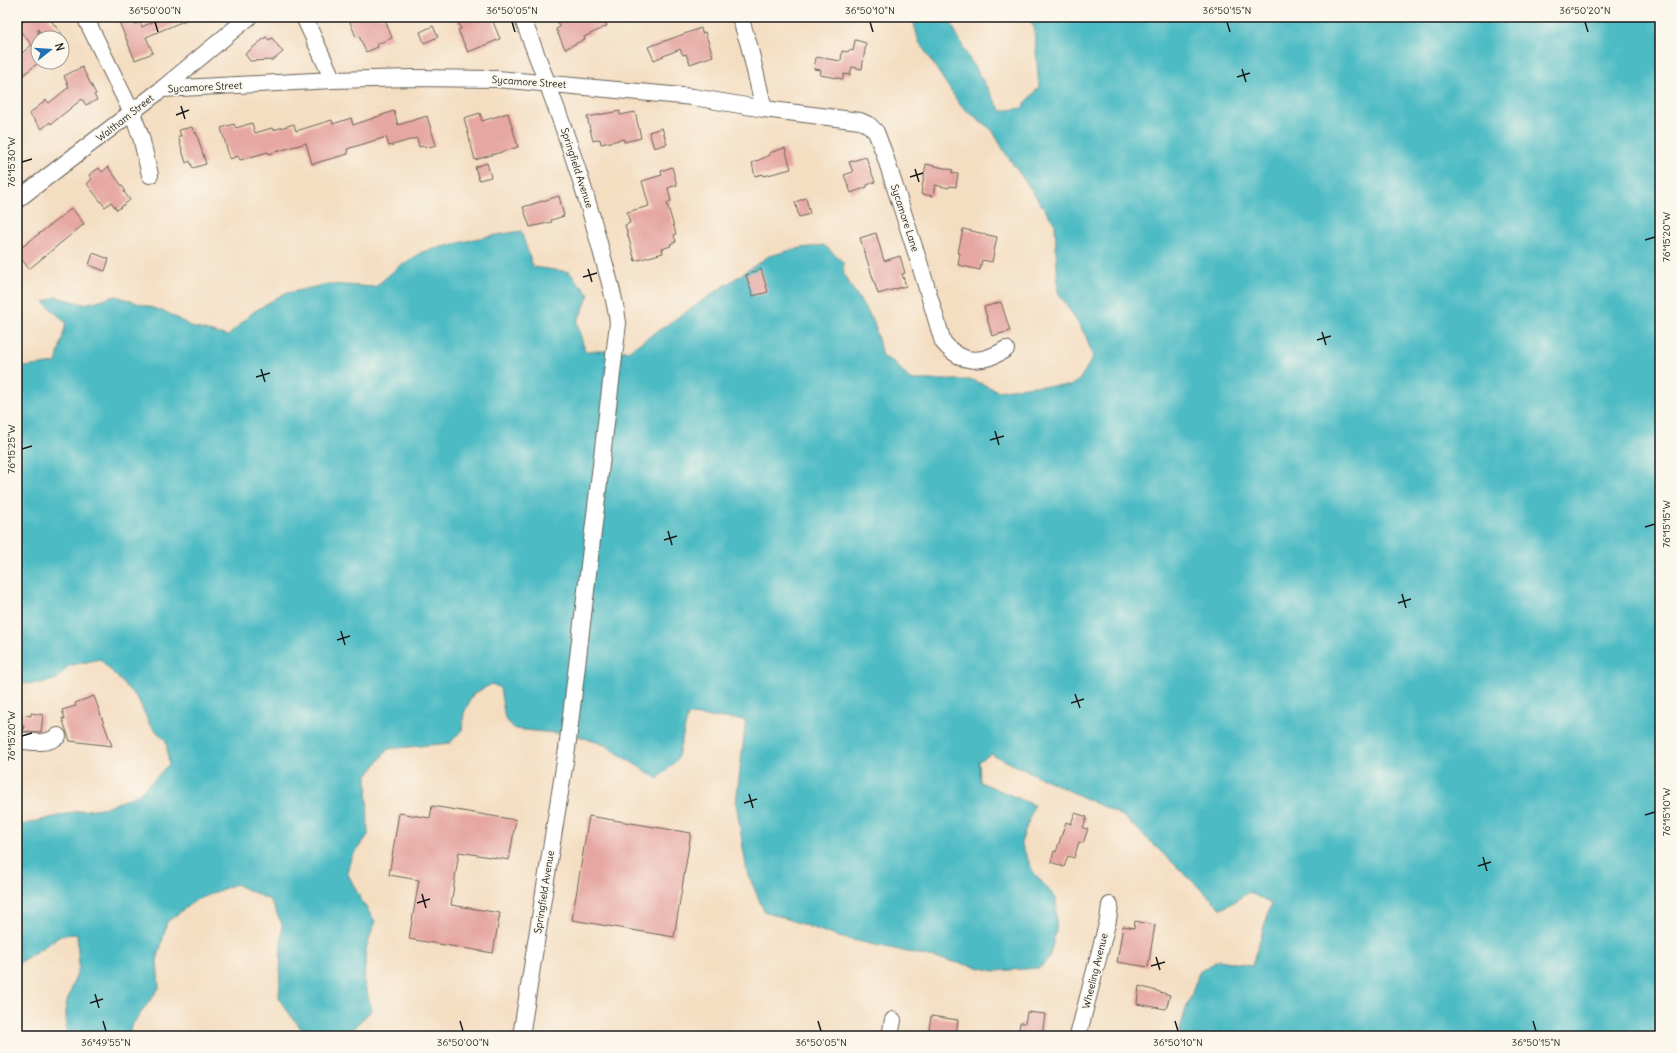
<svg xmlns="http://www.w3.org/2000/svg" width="1677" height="1053" viewBox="0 0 1677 1053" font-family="Delius,sans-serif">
  <rect width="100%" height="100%" fill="#fbf7ec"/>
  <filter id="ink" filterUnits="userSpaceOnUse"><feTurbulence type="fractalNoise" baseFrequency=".025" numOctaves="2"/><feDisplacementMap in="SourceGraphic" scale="8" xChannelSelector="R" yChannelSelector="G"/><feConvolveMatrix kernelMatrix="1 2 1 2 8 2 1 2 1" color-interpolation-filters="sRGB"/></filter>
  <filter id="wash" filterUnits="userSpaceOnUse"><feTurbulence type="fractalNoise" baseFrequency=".012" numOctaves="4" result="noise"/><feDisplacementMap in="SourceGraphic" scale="16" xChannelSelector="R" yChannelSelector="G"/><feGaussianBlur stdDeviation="0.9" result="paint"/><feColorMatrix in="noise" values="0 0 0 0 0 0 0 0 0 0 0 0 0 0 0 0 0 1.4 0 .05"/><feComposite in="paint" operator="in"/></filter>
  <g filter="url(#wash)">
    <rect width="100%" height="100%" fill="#f4dec2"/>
    <path fill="#4dbbc4" stroke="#346c70" d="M912,17H948L966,53L1001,111L1022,108L1039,87L1034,27L1028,17H1660V1036H1179C1182,1014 1193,994 1199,972L1219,960L1252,966L1271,904L1249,892L1222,909L1123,816L991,754L979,761L980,782L1034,805L1021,843L1033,872L1056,898V930L1049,959L1039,968L995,971L839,937L764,911L747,872L736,803L746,720L688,715L677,760L658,779L605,745L575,735L515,729L505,719L500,688L492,684L473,694L464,713L462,730L450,743L388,749L367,776L368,835L351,858L347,872L361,900L375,921L366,949L364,982L372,1010L346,1035L307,1036L292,1017L279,999L282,924L270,900L235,884L196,900L167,922L157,961L159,988L130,1028V1036H66V1005L79,967L77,934L62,935L17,964V826L74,812L108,807L139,794L169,764L166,741L150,725L138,699L100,659L68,666L57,679L43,683L17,684V368L56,363L66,323L44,302L56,297L84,304L116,296L168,313L192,327L228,336L252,313L283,294L328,284L375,287L397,268L422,252L479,238L521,231L533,267L569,272L589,295L577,323L585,351H628L769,256L795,249L824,245L843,262L844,275L874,322L882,356L895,363L910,380H973L998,391L1032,386H1070L1079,380L1093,358L1086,336L1058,292L1055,224L1006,154L992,130L960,105L919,42Z"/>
    <g id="blocks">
      <path fill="#e6a7a2" d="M30,17H48L65,38H42L38,29V63L17,80V57L32,45L17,27Z
        M117,17H132L135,24L140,22L142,27L163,17H193L146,37L153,53L135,60Z
        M348,17H384L392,38L377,44L378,47L366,52L359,36L356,37Z
        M456,17H491L500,39L468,52L458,30L461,29Z
        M555,17H603L607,26L584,37L585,39L565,49L556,29L560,27Z
        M433,26L438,37L424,43L420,32Z
        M701,28L702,33L705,32L713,56L690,64L686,54L683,55L680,49L654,60L648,47Z
        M266,37L269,40L272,38L283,52L273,60L250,61L245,54Z
        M855,40L866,43L862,69L852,67L850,75L844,74L843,79L820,75L821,70L814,69L816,57L841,61L842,51L848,52L849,50L853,51Z
        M82,67L96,94L94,95L97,100L86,105L82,99L51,124L50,122L42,129L29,114L46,100L49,103L69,87L64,76Z
        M394,111L398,125L427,116L436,145L425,148L424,146L419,147L417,138L389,146L386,137L347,149L348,154L312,164L306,143L269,154L268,152L240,160L238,156L230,159L221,128L234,124L236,128L252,123L255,133L272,128L273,130L294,124L296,131L332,120L333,124L351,118L353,125Z
        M620,111V115L635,112L641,138L624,142V139L601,144L600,139L593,141L587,117Z
        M480,113L482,121L508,113L518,147L475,160L464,118Z
        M192,127L194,133L196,132L206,164L193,168L190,161L186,163L178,136H181L179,130Z
        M662,128L667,144L654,148L649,132Z
        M785,148L791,169L764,176L763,174L755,176L752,163L770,155L769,153Z
        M866,157L875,182L867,185V187L851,193L844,175L853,172L849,162Z
        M487,163L491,177L479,180L475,167Z
        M926,164L953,170L952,173L958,174L956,187L950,186L949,188L935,185L933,196L921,194Z
        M108,167L125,190L124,192L130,200L117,210L111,202L105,207L87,184L92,179L89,175L99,168L102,172Z
        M672,167L677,185L668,188L671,201L667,203L676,234L674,235L676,242L670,244L671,246L662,249L663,253L635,261L625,225L630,223L627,212L649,206L642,181L662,175L661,171Z
        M559,196L564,216L551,220L552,222L530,227L523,207Z
        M806,198L810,214L799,217L795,202Z
        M72,208L84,224L29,269L17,253V251Z
        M963,229L997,237L992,262L982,260L980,270L958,265L960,253H958Z
        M876,233L884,261L900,256L905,273L902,274L906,286L878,294L860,238Z
        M93,253L109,259L105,271L89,265Z
        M761,269L768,292L753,296L746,275Z
        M1001,302L1010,331L992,336L984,307Z
        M94,696L112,746L70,741L62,718L65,719L62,710L76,706L75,703Z
        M17,713L31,716V713L43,715L41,732L23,731L24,726L17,725Z
        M432,806L516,820L509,860L459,852L451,905L500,913L493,953L409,939L419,880L389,875L399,813L430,818Z
        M1075,813L1087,817L1083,828L1088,829L1083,843L1079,842L1074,858L1068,856L1064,867L1051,862L1054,851L1056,852L1066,822L1071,824Z
        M589,816L691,833L674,937L572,920Z
        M1135,921L1155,925L1148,967L1117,962L1123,926L1134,928Z
        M1139,986L1170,995L1166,1009L1137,1004Z
        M1027,1012L1045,1014L1042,1036H1018L1020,1023H1025Z
        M931,1016L958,1020L956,1036H928Z"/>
    </g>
  </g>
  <g filter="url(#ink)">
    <use href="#blocks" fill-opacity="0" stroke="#686056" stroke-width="1"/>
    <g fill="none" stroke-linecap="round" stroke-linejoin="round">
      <g stroke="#686056" stroke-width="18">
        <path id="minor" d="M85,17L132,113L141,137L150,175
          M304,17L333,80
          M740,17L749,45L764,109
          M162,89L333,80L412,78L497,79L693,97L764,109L860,121L869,125L876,132L884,153L919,262L943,342C962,365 982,364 1006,349
          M17,200L162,89L249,17
          M17,740C32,742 46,745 58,736
          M521,1036L567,749L618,323C615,296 606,270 599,243C579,166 551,92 522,17
          M890,1036L893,1020
          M1078,1036L1108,920L1110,905"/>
      </g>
      <use href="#minor" stroke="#fff" stroke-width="16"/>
    </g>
  </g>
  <path fill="none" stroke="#1c1c1c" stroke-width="1.5" d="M155,22L158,32M512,22L515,32M870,22L873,32M1227,22L1230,32M1585,22L1588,32M1242,69L1246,82M1237,77L1250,73M181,106L185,119M176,115L189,110M22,162L32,159M915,169L919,182M910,177L923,173M1645,240L1655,237M588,269L592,282M583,277L597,273M1322,332L1326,345M1317,340L1331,336M261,369L265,382M256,377L270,373M995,431L999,445M990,440L1004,436M22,449L32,446M1645,527L1655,524M668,531L672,545M664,540L677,536M1402,594L1406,608M1398,603L1411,599M341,631L345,645M337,640L350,636M1075,694L1080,708M1071,703L1084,699M22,736L32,733M749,794L753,808M744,803L757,799M1645,815L1655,812M1483,857L1487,871M1478,866L1491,862M422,894L426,908M417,903L430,899M1156,957L1160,970M1151,966L1165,962M95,994L99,1008M90,1003L103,999M103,1021L106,1031M460,1021L463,1031M818,1021L821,1031M1175,1021L1178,1031M1533,1021L1536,1031"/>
  <g text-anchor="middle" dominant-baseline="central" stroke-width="4" stroke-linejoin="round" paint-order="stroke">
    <g font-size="10" fill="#1c1c1c" stroke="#fbf7ec">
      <text transform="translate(529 82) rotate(4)">Sycamore Street</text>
      <text transform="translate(205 87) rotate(-3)">Sycamore Street</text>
      <text transform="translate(125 118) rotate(-38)">Waltham Street</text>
      <text transform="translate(577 168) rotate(72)">Springfield Avenue</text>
      <text transform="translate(905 218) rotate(72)">Sycamore Lane</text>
      <text transform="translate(544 892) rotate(-81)">Springfield Avenue</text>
      <text transform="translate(1095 971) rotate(-76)">Wheeling Avenue</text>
    </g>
  </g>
  <rect width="1677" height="1053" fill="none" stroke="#fbf7ec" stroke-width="44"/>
  <g transform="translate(50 50) rotate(73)"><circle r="19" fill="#fbf7ec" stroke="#a29f99"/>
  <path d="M0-3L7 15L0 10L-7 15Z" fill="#1f6fb2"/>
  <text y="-6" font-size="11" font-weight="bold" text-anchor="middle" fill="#1c1c1c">N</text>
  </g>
  <rect x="22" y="22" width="1633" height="1009" fill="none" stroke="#1c1c1c" stroke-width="1.5"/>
  <g font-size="10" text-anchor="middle" fill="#1c1c1c">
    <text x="155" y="14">36°50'00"N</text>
    <text x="512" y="14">36°50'05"N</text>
    <text x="870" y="14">36°50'10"N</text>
    <text x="1227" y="14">36°50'15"N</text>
    <text x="1585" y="14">36°50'20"N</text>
    <text transform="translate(11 162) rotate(-90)" y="4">76°15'30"W</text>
    <text transform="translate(1666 237) rotate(-90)" y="4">76°15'20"W</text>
    <text transform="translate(11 449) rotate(-90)" y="4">76°15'25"W</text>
    <text transform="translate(1666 524) rotate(-90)" y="4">76°15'15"W</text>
    <text transform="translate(11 736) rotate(-90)" y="4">76°15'20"W</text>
    <text transform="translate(1666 812) rotate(-90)" y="4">76°15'10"W</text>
    <text x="106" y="1046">36°49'55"N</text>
    <text x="463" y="1046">36°50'00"N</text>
    <text x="821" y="1046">36°50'05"N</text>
    <text x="1178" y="1046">36°50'10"N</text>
    <text x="1536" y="1046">36°50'15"N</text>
  </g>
</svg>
